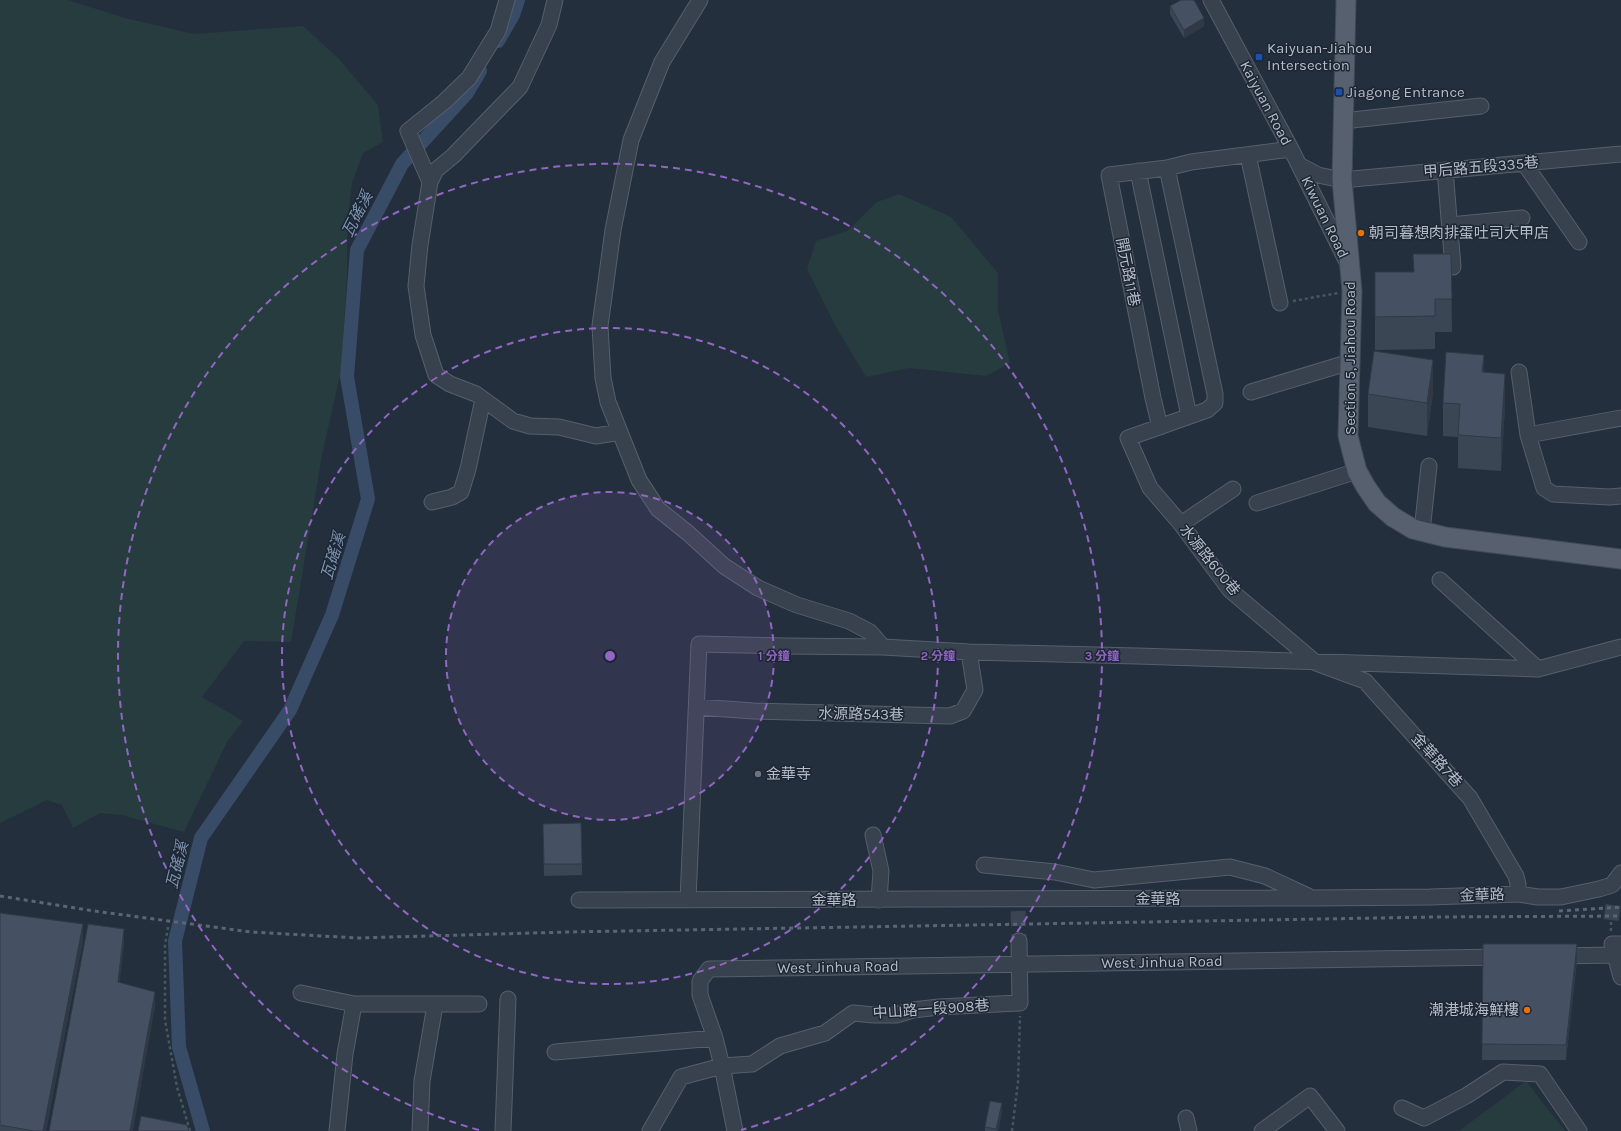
<svg xmlns="http://www.w3.org/2000/svg" width="1621" height="1131" viewBox="0 0 1621 1131" font-family="Karla,'Noto Sans TC',sans-serif">
  <rect width="100%" height="100%" fill="#242f3e"/>
  <path fill="#263c3f" d="M0,0H68L125,18L194,34L303,26L338,58L378,105L383,142L363,153L352,183L347,225V276L341,371L322,455L291,642L244,641L202,697L243,721L227,742L184,832L122,815L100,813L73,828L62,805L47,800L0,823Z
    M899,194L951,217L998,273V310L1010,363L986,376L909,368L866,377L835,325L807,269L816,241L847,231L877,202Z
    M1526,1081L1565,1131H1459Z"/>
  <g fill="none" stroke-linecap="round" stroke-linejoin="round">
    <path stroke="#394c67" stroke-width="14" d="M498,41L513,15L518,0
      M203,1131L179,1047L175,941L201,838L290,710L332,615L368,499L347,377L357,250L402,164L467,93L480,71"/>
    <path stroke="#3a4453" stroke-width="15" stroke-dasharray="15 8" stroke-linecap="butt" d="M1018,911L1019,941
      M1611,920L1614,899"/>
    <g stroke="#565f6c" stroke-width="17">
      <path id="minor" d="M555,0L549,25L520,87L453,156L436,170L430,182L420,245L416,286L423,335L436,375L450,384L476,394L513,421L530,426L559,427L596,436L620,432
        M700,0L662,62L631,140L613,230L600,326L603,378L608,402L639,480L658,509L688,533L724,566L758,588L797,605L849,621L870,632L883,647
        M1211,0L1291,149L1347,262
        M1343,121L1481,106
        M1291,149L1191,162L1167,168L1215,394V403L1207,410L1128,438L1150,488L1181,524L1230,590L1316,663L1365,681L1470,798L1516,876L1518,884V894
        M1248,155L1280,303
        M1524,163L1579,242
        M1299,165L1318,175L1342,180L1621,154
        M1445,170L1453,267
        M1138,171L1189,416
        M430,182L408,131L444,102L469,78L498,31L507,0
        M1450,225L1522,218
        M1519,372L1528,435
        M1251,392L1350,362
        M1621,418L1528,435L1544,488L1553,494L1609,497L1621,496
        M1160,427L1153,398L1109,175L1167,168
        M432,502L452,497L461,492L468,469L483,399
        M1257,503L1357,471
        M1181,524L1233,489
        M1422,531L1429,466
        M1440,580L1538,669
        M697,707L754,711L950,716L963,711L975,690L969,652
        M873,835L881,871L879,900
        M984,865L1055,872L1094,880L1230,867L1265,876L1308,896
        M579,900L1313,898L1430,897L1518,894L1538,897H1561L1599,889L1612,885L1621,873
        M688,900L699,644L786,646L883,647L969,652L1137,656L1538,669L1621,647
        M1621,944H1612L1621,977
        M1557,956L1614,955
        M301,993L354,1004H479
        M555,1052L715,1038
        M1402,1108L1424,1118L1466,1096L1503,1072L1540,1074L1579,1131
        M1186,1118L1189,1131
        M337,1131L345,1054L354,1004
        M420,1131L422,1081L435,1005
        M503,1131L508,999
        M650,1131L681,1077L722,1066L752,1064L780,1046L825,1033L853,1013L874,1015H896L913,1010L939,1007L1020,1003L1019,941
        M735,1131L722,1066L715,1038L700,995V981L709,969L1503,957
        M1262,1131L1310,1096L1337,1131"/>
    </g>
    <g stroke="#414a57" stroke-width="21">
      <path id="major" d="M1346,0L1342,180L1352,291L1348,436L1357,471L1366,487L1377,503L1393,517L1413,529L1445,537L1621,559"/>
    </g>
    <path stroke="#44595c" stroke-width="2.5" stroke-dasharray="3 3" stroke-linecap="butt" d="M1293,301L1338,293
      M168,927L165,945V1020L177,1087L190,1131
      M1611,931V920
      M1012,1131L1018,1082L1020,1016"/>
    <use href="#minor" stroke="#38414e" stroke-width="15"/>
    <use href="#major" stroke="#56606e" stroke-width="19"/>
    <path stroke="#5a6575" stroke-width="3" stroke-dasharray="4 4" stroke-linecap="butt" d="M0,896L94,911L251,932L358,938L567,932L1436,917L1621,916
      M1559,911L1621,907"/>
  </g>
  <path fill="#3b4654" d="M1170,6L1204,26L1184,38L1170,14Z
    M1451,254L1452,332H1435V349L1375,350V272H1413Z
    M1484,372L1505,407L1501,471L1458,468V437L1443,436V403Z
    M1433,393L1427,436L1368,427V394Z
    M543,824L582,864V875L544,876Z
    M0,913L83,940L46,1131H0Z
    M1483,944L1577,960L1566,1060H1482Z
    M1002,1111L998,1131H985V1127Z"/>
  <path fill="#303945" d="M1204,18V26L1184,38V30Z
    M1484,355V388L1482,372Z
    M1433,360V393L1427,436V403Z
    M1505,374V407L1501,471V438Z
    M83,924V940L46,1131H43Z
    M124,929V945L118,998V982Z
    M1577,944V960L1566,1060V1045Z
    M155,992V1007L133,1131H130Z
    M1002,1103V1111L998,1131H996Z"/>
  <path fill="#455162" stroke="#303945" d="M1181,0H1194L1204,18L1184,30L1170,6Z
    M1413,254H1451L1452,299H1435V316L1375,317V272H1414Z
    M1374,351L1433,360L1427,403L1368,394Z
    M1446,352L1484,355L1482,372L1505,374L1501,438L1458,435L1460,404L1443,403Z
    M581,823L582,864H544L543,824Z
    M0,913L83,924L43,1131H34L0,1125Z
    M88,924L124,929L118,982L155,992L130,1131H49Z
    M1483,944H1577L1566,1045L1482,1044Z
    M990,1101L1002,1103L996,1129L985,1127Z
    M141,1116L187,1125L189,1131H138Z"/>
  <circle cx="610" cy="656" r="164" fill="#9266c3" fill-opacity=".12"/>
  <g fill="none" stroke="#9266c3" stroke-width="2" stroke-dasharray="7 5">
    <circle cx="610" cy="656" r="164"/>
    <circle cx="610" cy="656" r="328"/>
    <path d="M479 1130A492 492 0 1 1 741 1130"/>
  </g>
  <g fill="#1a4fb4" stroke="#1d2633" stroke-width="1.5">
    <rect x="1255" y="53" width="8" height="8" rx="2"/>
    <rect x="1335" y="88" width="8" height="8" rx="2"/>
  </g>
  <g fill="#e8710a" stroke="#1d2633" stroke-width="1.5">
    <circle cx="1361" cy="233" r="4"/>
    <circle cx="1527" cy="1010" r="4"/>
  </g>
  <circle fill="#6b7280" stroke="#1d2633" stroke-width="1.5" cx="758" cy="774" r="4"/>
  <g text-anchor="middle" dominant-baseline="central" stroke-width="3" stroke-linejoin="round" paint-order="stroke">
    <g font-size="15" fill="#b4bcc9" stroke="#1d2633" text-anchor="start">
      <text x="1267" y="48">Kaiyuan-Jiahou<tspan x="1267" dy="17">Intersection</tspan></text>
      <text x="1347" y="92">Jiagong Entrance</text>
      <text x="1369" y="233">朝司暮想肉排蛋吐司大甲店</text>
      <text x="766" y="774">金華寺</text>
      <text x="1519" y="1010" text-anchor="end">潮港城海鮮樓</text>
    </g>
    <g font-size="15" fill="#b4bcc9" stroke="#1d2633">
      <text transform="translate(1266 103) rotate(62)">Kaiyuan Road</text>
      <text transform="translate(1481 167) rotate(-5)">甲后路五段335巷</text>
      <text transform="translate(1325 217) rotate(64)">Kiwuan Road</text>
      <text transform="translate(1128 272) rotate(79)">開元路11巷</text>
      <text transform="translate(1350 358) rotate(-90)">Section 5, Jiahou Road</text>
      <text transform="translate(1210 560) rotate(51)">水源路600巷</text>
      <text transform="translate(861 714) rotate(1)">水源路543巷</text>
      <text transform="translate(1437 760) rotate(48)">金華路7巷</text>
      <text transform="translate(1482 895) rotate(-2)">金華路</text>
      <text x="1158" y="899">金華路</text>
      <text x="834" y="900">金華路</text>
      <text transform="translate(1162 962) rotate(-1)">West Jinhua Road</text>
      <text transform="translate(838 967) rotate(-1)">West Jinhua Road</text>
      <text transform="translate(931 1009) rotate(-4)">中山路一段908巷</text>
    </g>
    <g font-size="16" font-style="italic" fill="#7c92b1" stroke="#1d2633">
      <text transform="translate(357 214) rotate(-63)">瓦磘溪</text>
      <text transform="translate(333 556) rotate(-73)">瓦磘溪</text>
      <text transform="translate(177 865) rotate(-76)">瓦磘溪</text>
    </g>
  </g>
  <circle cx="610" cy="656" r="6" fill="#9266c3" stroke="#1d2633" stroke-width="2"/>
  <g font-size="12" text-anchor="middle" font-weight="bold" fill="#9266c3" stroke="#1d2633" stroke-width="3" stroke-linejoin="round" paint-order="stroke">
    <text x="774" y="660">1 分鐘</text>
    <text x="938" y="660">2 分鐘</text>
    <text x="1102" y="660">3 分鐘</text>
  </g>
</svg>
